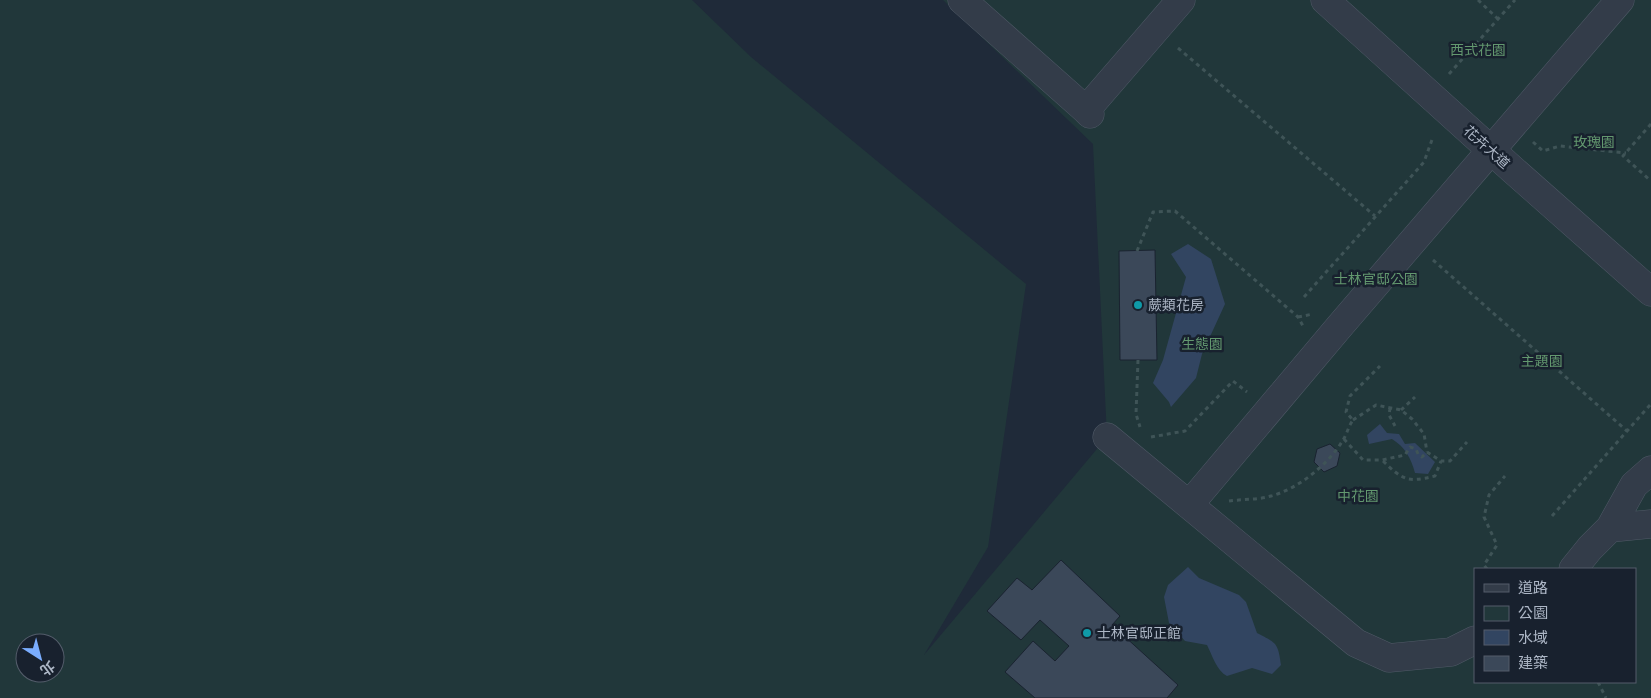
<svg xmlns="http://www.w3.org/2000/svg" width="1651" height="698" viewBox="0 0 1651 698" font-family="Roboto,'Noto Sans TC',sans-serif">
  <rect width="100%" height="100%" fill="#1f2a39"/>
  <path fill="#21373a" fill-rule="evenodd" d="M0,0H692L751,57L1026,284L988,547L924,655L1107,437L1093,144L943,0H1651V698H0ZM1475,569H1635V682H1475ZM25,643H55V673H25Z"/>
  <path fill="#324561" d="M1188,244L1211,259L1225,304L1202,354L1196,378L1171,407L1169,402L1153,383L1163,360L1186,277L1171,254Z
    M1380,424L1387,433L1399,434L1405,444L1415,443L1435,462L1428,474L1415,473C1411,458 1405,447 1392,439L1369,444L1367,435Z
    M1188,567L1199,578L1239,595L1246,602L1257,633C1276,643 1278,642 1281,665L1272,674L1252,668L1227,676C1217,671 1212,655 1207,645L1185,641L1169,623L1164,597L1168,585Z"/>
  <path fill="#3b4859" stroke="#1a2330" d="M1155,250L1157,360H1120L1119,251Z
    M1330,444L1340,453L1337,466L1324,472L1314,462L1317,449Z
    M1061,560L1120,616L1112,625L1178,685L1167,698H1035L1005,672L1033,641L1055,661L1069,646L1040,620L1021,640L987,611L1017,578L1032,590Z"/>
  <g fill="none" stroke-linecap="round" stroke-linejoin="round">
    <g stroke="#505a67" stroke-width="29">
      <path id="street" d="M962,0L1086,110
        M1325,0L1513,170L1651,292
        M1090,114L1086,110L1181,0
        M1107,437L1356,643L1389,658L1451,652L1475,640
        M1189,505L1339,327L1620,0
        M1610,528L1651,524
        M1573,569L1590,548L1610,528L1634,485L1651,470"/>
    </g>
    <path stroke="#3f5457" stroke-width="3" stroke-dasharray="4 4" stroke-linecap="butt" d="M1478,0L1498,19
      M1178,48L1375,216
      M1449,74L1515,0
      M1651,124L1623,156L1651,181
      M1533,142L1543,151L1560,146L1626,153
      M1137,251L1153,212L1175,211L1298,317L1303,326
      M1433,260L1627,431
      M1304,297L1424,162L1433,137
      M1298,317L1313,314
      M1138,360L1136,414L1140,427
      M1390,408L1389,415L1395,426
      M1401,410L1415,397
      M1353,420L1376,405L1401,410L1412,419L1424,434L1427,452
      M1151,437L1185,431L1233,381L1247,392
      M1344,439L1363,460H1382L1405,455L1410,447L1416,449L1418,454L1422,457L1427,452
      M1427,452L1441,461H1450L1467,442
      M1383,461C1403,480 1407,483 1435,476L1441,461
      M1229,501C1243,499 1258,500 1271,496C1298,489 1329,464 1343,440C1347,434 1348,427 1353,420L1346,412L1350,396L1380,366
      M1552,516L1651,404
      M1487,569L1484,565L1497,545L1484,517L1489,495L1505,476
      M1598,682L1606,698"/>
    <use href="#street" stroke="#333c49" stroke-width="28"/>
  </g>
  <g fill="#0f9aa8" stroke="#18212e" stroke-width="2">
    <circle cx="1138" cy="305" r="5"/>
    <circle cx="1087" cy="633" r="5"/>
  </g>
  <g text-anchor="middle" dominant-baseline="central" stroke-width="5" stroke-linejoin="round" paint-order="stroke">
    <g font-size="14" fill="#63986f" stroke="#18212e">
      <text x="1478" y="50">西式花園</text>
      <text x="1594" y="142">玫瑰園</text>
      <text x="1376" y="279">士林官邸公園</text>
      <text x="1202" y="344">生態園</text>
      <text x="1542" y="361">主題園</text>
      <text x="1358" y="496">中花園</text>
    </g>
    <g font-size="14" fill="#adb7c6" stroke="#18212e">
      <text transform="translate(1487 147) rotate(42)">花卉大道</text>
    </g>
    <g font-size="14" fill="#adb7c6" stroke="#18212e" text-anchor="start">
      <text x="1148" y="305">蕨類花房</text>
      <text x="1097" y="633">士林官邸正館</text>
    </g>
  </g>
  <rect x="1474" y="568" width="162" height="115" fill="#18212e" stroke="#545d6b"/>
  <rect x="1484" y="584" width="25" height="8" fill="#333c49" stroke="#545d6b"/>
  <text x="1518" y="593" font-size="15" fill="#adb7c6">道路</text>
  <rect x="1484" y="606" width="25" height="15" fill="#21373a" stroke="#545d6b"/>
  <text x="1518" y="618" font-size="15" fill="#adb7c6">公園</text>
  <rect x="1484" y="630" width="25" height="15" fill="#324561" stroke="#545d6b"/>
  <text x="1518" y="643" font-size="15" fill="#adb7c6">水域</text>
  <rect x="1484" y="656" width="25" height="15" fill="#3b4859" stroke="#545d6b"/>
  <text x="1518" y="668" font-size="15" fill="#adb7c6">建築</text>
  <g transform="translate(40 658) rotate(144)"><circle r="24" fill="#18212e" stroke="#545d6b"/>
  <path d="M0-4L9 19L0 12L-9 19Z" fill="#7aadfe"/>
  <text y="-8" font-size="14" font-weight="bold" text-anchor="middle" fill="#adb7c6">北</text>
  </g>
</svg>
